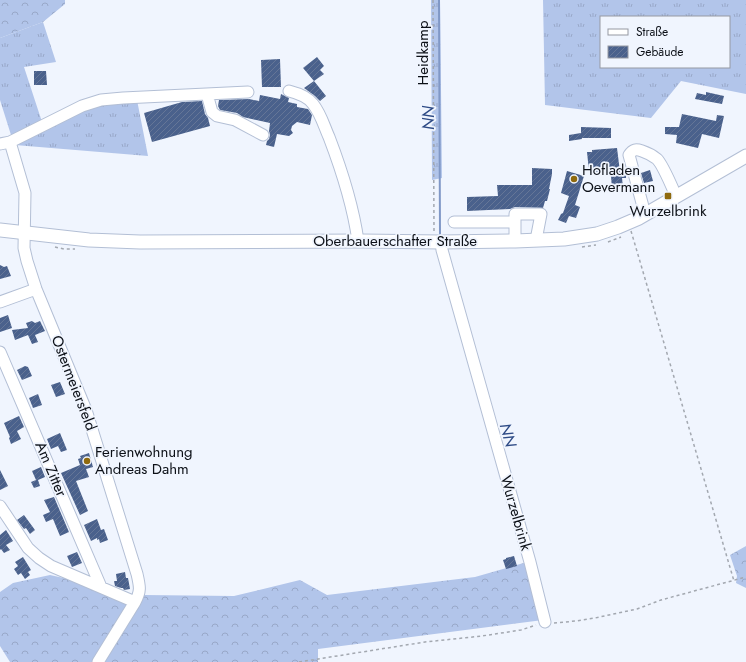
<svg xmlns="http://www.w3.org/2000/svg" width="746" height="662" viewBox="0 0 746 662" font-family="Jost,sans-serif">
  <defs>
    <pattern id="grass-tufts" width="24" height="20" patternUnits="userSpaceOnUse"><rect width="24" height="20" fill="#b2c5ea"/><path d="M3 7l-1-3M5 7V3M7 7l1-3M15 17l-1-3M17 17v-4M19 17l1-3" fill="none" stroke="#98a8c8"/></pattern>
    <pattern id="forest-crowns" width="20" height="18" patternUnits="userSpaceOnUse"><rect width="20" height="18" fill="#b2c5ea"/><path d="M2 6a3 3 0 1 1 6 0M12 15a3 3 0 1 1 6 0" fill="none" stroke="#98a8c8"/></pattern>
    <pattern id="building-hatch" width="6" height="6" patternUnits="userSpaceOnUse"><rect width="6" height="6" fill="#4a618c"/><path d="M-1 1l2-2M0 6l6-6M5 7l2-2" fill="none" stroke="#657697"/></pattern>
  </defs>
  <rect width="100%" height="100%" fill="#f0f5fe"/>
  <path fill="url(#grass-tufts)" fill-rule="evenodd" d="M431,0H440L442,178L432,180Z
    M543,0H746V94L681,81L651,118L545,105ZM601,17H729V67H601Z
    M43,22L56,62L24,67L42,122L15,135H11L0,100V38Z
    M137,100L148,156L15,145L90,106Z"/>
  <path fill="url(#forest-crowns)" d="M0,0H65V4L43,22L0,38Z
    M746,546V588L736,583L737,576L730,555Z
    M527,562L543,620L318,649V662H10L0,646V592L13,583L50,575L77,581L137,597L144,595L234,596L300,580L327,595L475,577Z"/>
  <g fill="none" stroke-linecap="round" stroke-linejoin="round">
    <path stroke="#8098c7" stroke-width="2" d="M439,0L440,236"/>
  </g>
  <path fill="url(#building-hatch)" d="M317,57L324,66L320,70L324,74L314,81L303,68Z
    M280,59L281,87H262L261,60Z
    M34,71H46L47,85H34Z
    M314,81L326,96L320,101L315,96L304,88Z
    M706,92L724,96L722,104L695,99L697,93L706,95Z
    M281,94L289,98L288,102L297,104V107L308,109L312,115L310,125L297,122L292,126L291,130L293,133L289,136L277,134L274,147L266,145L267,141L269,139L270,135L269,131L270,123L243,117L237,113L220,110L218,106L219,100L249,99L259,101L260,95L280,99Z
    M202,101L205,114L208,118L210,126L152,142L144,113L182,102Z
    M682,114L716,121L717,115L724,116L719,138L702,134L698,148L676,143L677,135L665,134V127H679Z
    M581,127L611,128V138H582V139L569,141V135L581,133Z
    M617,148L620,172H626V178H622L623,187L612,189L611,176H609V171L594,173V170L589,171L587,152H592V150Z
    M532,168L552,169V174L549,189H550L547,201H545L543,208L515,207L510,209L467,211V197L498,196L497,185H532Z
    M650,170L653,181L644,183L641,173Z
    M567,171L584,176L575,205L580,207L576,218L569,216L566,223L558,220L561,214L563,213L569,196L561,193Z
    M0,265L4,267L7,266L11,276L0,279Z
    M8,315L12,328L0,332V318Z
    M32,321L35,323L40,321L45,331L35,335L38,342L32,344L28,335L15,340L12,330L28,328L26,323Z
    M25,366L28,367L32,376L22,380L17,370Z
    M60,382L65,394L56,397L51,385Z
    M38,394L42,405L33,408L29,398Z
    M19,416L24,427L17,431L21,439L11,444L9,438L10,437L4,423Z
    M60,433L67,450L61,452L58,446L51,449L47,439Z
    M89,453L93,467L86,469L89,477L76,481L88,511L80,515L61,473L80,465L78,459L81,458L80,456Z
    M41,467L45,477L38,480L40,486L34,488L31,482L36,480L32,471Z
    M0,470L8,486L0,490Z
    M54,497L69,532L60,536L53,519L46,522L43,515L50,512L44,500Z
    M24,515L35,530L30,534L26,528L24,529L17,520Z
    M97,519L101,530L104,529L108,540L100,543L99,539L97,540V538L91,541L84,525Z
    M6,530L13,541L6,545L10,550L4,553L1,549L0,550V535Z
    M77,552L82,563L72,567L67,556Z
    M514,556L517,566L506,569L503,560L506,559V558Z
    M23,557L31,570L28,572L30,575L25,579L21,573L18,575L14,569L18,566L15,562Z
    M125,572L126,578H128L130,589L124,590L123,588H121L115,586L114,581H117L116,574Z"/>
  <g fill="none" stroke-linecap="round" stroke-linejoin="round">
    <g stroke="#b3bfd5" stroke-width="13">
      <path id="minor" d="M289,91C297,93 308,97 313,104C321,114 324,126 329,137C342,171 353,205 358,241
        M207,94L212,112L217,116L235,120L263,135
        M10,142L25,193L24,248L27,261L36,289L86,410L137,574C140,587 141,591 135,602L98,662
        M0,144L10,142L82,106L101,100L123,98L248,92
        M645,214L629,155C633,149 636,149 642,151C648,153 652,155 657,159C663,165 672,187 676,196
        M454,222H515
        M515,241V214H541L536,240
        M441,242L442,250L530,562L545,622
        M0,302L36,289
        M0,352L101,587
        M0,506L28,548L39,558L51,566L135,602"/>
    </g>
    <g stroke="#b3bfd5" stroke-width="15">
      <path id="major" d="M0,230L89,240L140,242L362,241L441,242L515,241L564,239L597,234L618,227L639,218L746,156"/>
    </g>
    <path stroke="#a3a8b0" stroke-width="1.5" stroke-dasharray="3 3" stroke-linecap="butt" d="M433,0L434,232
      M631,231L734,581
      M608,242L621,237
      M55,247L64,249H75
      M582,247L596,245
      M554,623L576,621L595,618L637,609L661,600L746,577
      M299,662L425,642L482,636L521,630L536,625"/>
    <use href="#minor" stroke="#fff" stroke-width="11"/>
    <use href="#major" stroke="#fff" stroke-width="13"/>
  </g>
  <g fill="#8f6a0e" stroke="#f0f5fe" stroke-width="1.5">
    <circle cx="574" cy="179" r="4"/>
    <rect x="664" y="192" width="8" height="8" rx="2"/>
    <circle cx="87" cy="461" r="4"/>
  </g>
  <g text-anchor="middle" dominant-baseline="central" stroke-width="3.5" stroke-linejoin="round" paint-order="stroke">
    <g font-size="15" fill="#0c1017" stroke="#f0f5fe">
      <text transform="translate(423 53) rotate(-90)">Heidkamp</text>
      <text x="395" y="241">Oberbauerschafter Straße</text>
      <text transform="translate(74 383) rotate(69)">Ostermeiersfeld</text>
      <text transform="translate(51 469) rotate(67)">Am Zitter</text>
      <text transform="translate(516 513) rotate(74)">Wurzelbrink</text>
    </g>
    <g font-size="15" fill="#0c1017" stroke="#f0f5fe" text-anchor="start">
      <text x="582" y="170">Hofladen<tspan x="582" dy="17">Oevermann</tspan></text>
      <text x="668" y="211" text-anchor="middle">Wurzelbrink</text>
      <text x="95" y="452">Ferienwohnung<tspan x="95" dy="17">Andreas Dahm</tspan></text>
    </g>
    <g font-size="16" font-style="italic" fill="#2e4b86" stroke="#f0f5fe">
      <text transform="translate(428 118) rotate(-90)">NN</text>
      <text transform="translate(508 435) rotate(74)">NN</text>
    </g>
  </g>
  <rect x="600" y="16" width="130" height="52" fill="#f0f5fe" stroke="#9599a2"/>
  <rect x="608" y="29" width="20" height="6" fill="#ffffff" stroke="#9599a2"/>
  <text x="636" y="36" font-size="12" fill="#0c1017">Straße</text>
  <rect x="608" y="46" width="20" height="12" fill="url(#building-hatch)" stroke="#9599a2"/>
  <text x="636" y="56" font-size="12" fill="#0c1017">Gebäude</text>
</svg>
